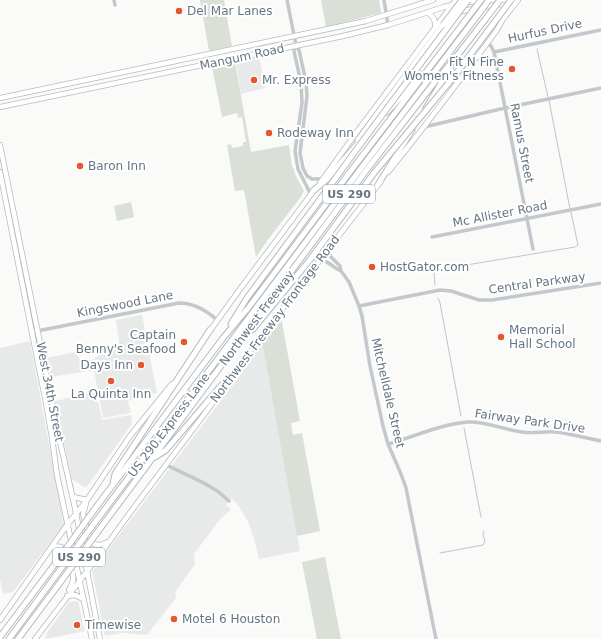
<svg xmlns="http://www.w3.org/2000/svg" width="601" height="639" viewBox="0 0 601 639" font-family="'DejaVu Sans',sans-serif">
  <rect width="100%" height="100%" fill="#fafaf8"/>
  <path fill="#e8e9e9" d="M259,56L265,88L241,94L236,62Z
    M142,315L157,393L128,401L131,413L103,418L94,370L51,377L47,358L75,352L82,362L92,360L106,351L120,349L116,320Z
    M30,341L64,525L13,592L3,594L0,579V348Z
    M262,342L300,551L259,559L254,538L248,522L238,505L232,499L226,505L231,510L221,518L194,554L195,564L175,592L176,598L147,635L123,633L105,636L92,571L231,387Z
    M96,392L102,420L131,415L132,424L86,488L72,479L55,401Z
    M78,601L85,631L45,639L48,631L69,602Z"/>
  <path fill="#dadfd7" d="M200,0H224L232,46L209,51Z
    M321,0H379L381,13L326,27Z
    M235,62L251,152L289,145L292,167H293L295,174L304,191L300,198L267,241L256,257L244,190L235,191L227,145L231,144L232,148L243,146V142H246L242,117L238,118L237,113L222,117L212,67Z
    M131,202L134,217L117,221L114,206Z
    M281,317L300,421L291,423L293,435L302,433L320,531L297,536L262,342Z
    M325,557L341,639H317L302,562Z"/>
  <g fill="none" stroke-linecap="round" stroke-linejoin="round">
    <path stroke="#bbc7cb" stroke-width="1" d="M537,49L548,97
      M549,100L570,209
      M435,285L434,272L436,270L575,247L578,245L571,212
      M438,298L440,303L461,416
      M464,428L481,517
      M440,553L483,545L485,542L483,534L484,531"/>
    <g stroke="#b5babe" stroke-width="6">
      <path id="major" d="M463,3L481,0
        M457,12L500,4L503,5L506,7V10
        M428,13C433,16 436,20 435,27
        M0,98L366,21L433,0
        M0,107L343,36L388,25L444,7L452,5
        M0,145L59,437L75,508L100,639
        M0,172L46,403L52,438L57,475L92,639
        M388,172C426,126 461,78 497,30L503,19L518,0
        M320,183L359,129L456,0
        M209,332L243,285L315,189
        M72,495L73,497L87,500
        M86,503L83,514L89,536L93,544L100,545L108,542
        M53,547C57,546 62,546 65,550C70,556 74,573 73,581C72,584 71,587 69,590
        M67,596L75,595L83,599
        M0,620L67,525L87,500L130,436L172,384
        M35,639L101,553L132,510L239,368L255,344L381,181"/>
    </g>
    <g stroke="#b4b9bd" stroke-width="7">
      <path id="highway" d="M426,108L451,67
        M387,112L421,75
        M358,140L443,25
        M379,183L412,130
        M313,191L327,179L361,140
        M231,324L247,298L327,190
        M247,333L253,329L309,261L374,173
        M155,457L166,450L219,388L230,376L239,368
        M113,484L115,474L210,330
        M94,510L223,338L249,307L350,172L462,25
        M96,521L362,167L471,24
        M99,530L368,168L434,83L456,57L484,21
        M0,637L55,564
        M9,639L57,574
        M18,639L59,584"/>
    </g>
    <path stroke="#c3c8cc" stroke-width="3.5" d="M114,0L115,5
      M287,0L296,45L299,50L306,82L307,96L300,153L303,168L307,176L312,179H324
      M384,0L388,25
      M487,43L491,46L494,52L533,249
      M296,45L294,51L301,83L302,103L295,151L298,169L311,195
      M494,52L601,30
      M424,127L505,108L601,88
      M432,237L601,204
      M329,249V253L331,257L340,266L341,271L349,282L359,306L362,316L370,366L383,426L388,444L401,474L406,488L436,639
      M319,260C331,261 331,267 341,271
      M359,306L440,290L451,291L479,300H492L601,283
      M32,332L179,303C194,303 206,310 217,320
      M388,444C413,437 441,424 468,422C486,421 504,430 522,432C533,434 545,431 556,432C571,434 586,438 601,441
      M165,464C181,473 199,479 214,489C220,492 224,497 229,501"/>
    <use href="#major" stroke="#fff" stroke-width="4.5"/>
    <use href="#highway" stroke="#fff" stroke-width="5"/>
    <g stroke="#b4b9bd" stroke-width="7" stroke-linecap="butt">
      <path id="highway-bridge" d="M484,21L500,0
        M471,24L489,0
        M443,25L462,0
        M462,25L481,0
        M374,173L452,79L511,0
        M327,190L359,146L468,0
        M55,564L94,510
        M57,574L96,521
        M59,584L99,530"/>
    </g>
    <use href="#highway-bridge" stroke="#fff" stroke-width="5"/>
  </g>
  <g fill="#e4572e" stroke="#fff" stroke-width="1.5">
    <circle cx="179" cy="11" r="4"/>
    <circle cx="512" cy="69" r="4"/>
    <circle cx="254" cy="80" r="4"/>
    <circle cx="269" cy="133" r="4"/>
    <circle cx="80" cy="166" r="4"/>
    <circle cx="372" cy="267" r="4"/>
    <circle cx="501" cy="337" r="4"/>
    <circle cx="184" cy="342" r="4"/>
    <circle cx="141" cy="365" r="4"/>
    <circle cx="111" cy="381" r="4"/>
    <circle cx="174" cy="619" r="4"/>
    <circle cx="77" cy="625" r="4"/>
  </g>
  <g text-anchor="middle" dominant-baseline="central" stroke-width="4" stroke-linejoin="round" paint-order="stroke">
    <g fill="#fff" stroke="#939fa8" stroke-width="1">
      <rect x="323" y="185" width="52" height="18" rx="3"/>
      <rect x="53" y="548" width="52" height="18" rx="3"/>
    </g>
    <g font-size="11" font-weight="bold" fill="#657683">
      <text x="349" y="194">US 290</text>
      <text x="79" y="557">US 290</text>
    </g>
    <g font-size="12" fill="#657683" stroke="#fff" text-anchor="start">
      <text x="187" y="11">Del Mar Lanes</text>
      <text x="504" y="62" text-anchor="end">Fit N Fine<tspan x="504" dy="14">Women's Fitness</tspan></text>
      <text x="262" y="80">Mr. Express</text>
      <text x="277" y="133">Rodeway Inn</text>
      <text x="88" y="166">Baron Inn</text>
      <text x="380" y="267">HostGator.com</text>
      <text x="509" y="330">Memorial<tspan x="509" dy="14">Hall School</tspan></text>
      <text x="176" y="335" text-anchor="end">Captain<tspan x="176" dy="14">Benny's Seafood</tspan></text>
      <text x="133" y="365" text-anchor="end">Days Inn</text>
      <text x="111" y="394" text-anchor="middle">La Quinta Inn</text>
      <text x="182" y="619">Motel 6 Houston</text>
      <text x="85" y="625">Timewise</text>
    </g>
    <g font-size="12" fill="#657683" stroke="#fff">
      <text transform="translate(545 31) rotate(-12)">Hurfus Drive</text>
      <text transform="translate(242 57) rotate(-12)">Mangum Road</text>
      <text transform="translate(522 143) rotate(79)">Ramus Street</text>
      <text transform="translate(500 214) rotate(-11)">Mc Allister Road</text>
      <text transform="translate(537 283) rotate(-8)">Central Parkway</text>
      <text transform="translate(125 304) rotate(-11)">Kingswood Lane</text>
      <text transform="translate(257 318) rotate(-53)">Northwest Freeway</text>
      <text transform="translate(275 319) rotate(-53)">Northwest Freeway Frontage Road</text>
      <text transform="translate(50 392) rotate(79)">West 34th Street</text>
      <text transform="translate(388 393) rotate(77)">Mitchelldale Street</text>
      <text transform="translate(530 421) rotate(8)">Fairway Park Drive</text>
      <text transform="translate(169 425) rotate(-53)">US 290 Express Lane</text>
    </g>
  </g>
</svg>
